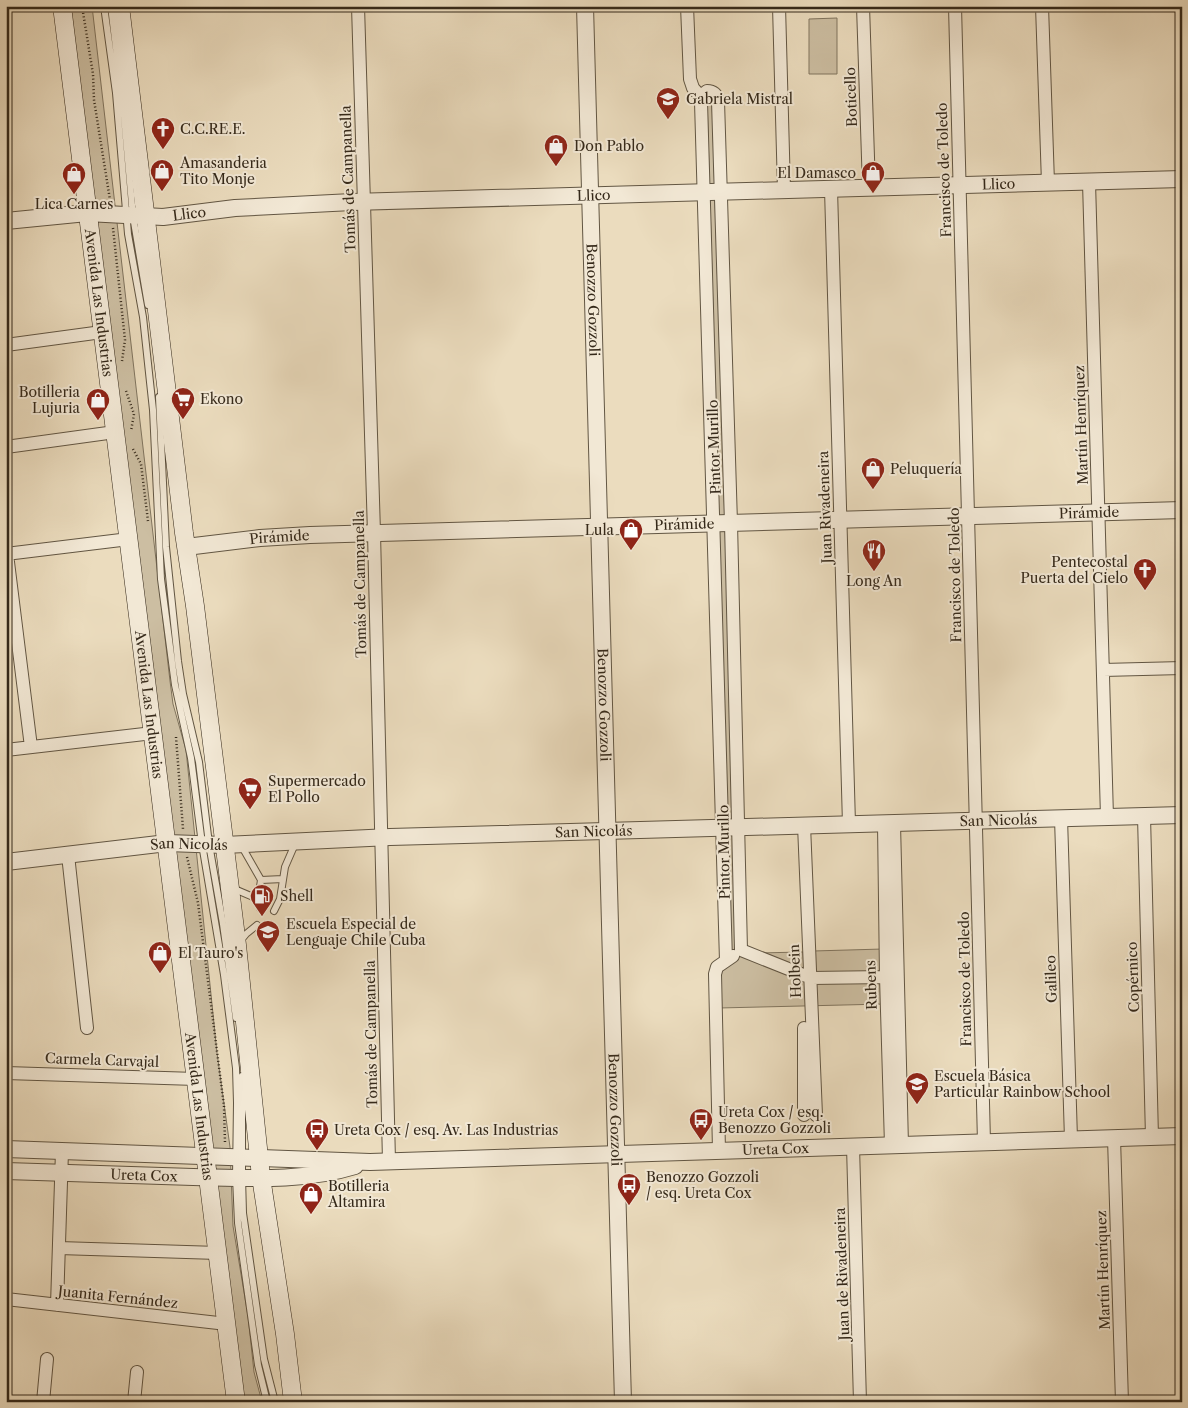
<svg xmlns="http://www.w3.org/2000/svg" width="1188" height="1408" viewBox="0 0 1188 1408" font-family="'Libre Caslon Text',serif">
  <rect width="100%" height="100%" fill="#ebdcbe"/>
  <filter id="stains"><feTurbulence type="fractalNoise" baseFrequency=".004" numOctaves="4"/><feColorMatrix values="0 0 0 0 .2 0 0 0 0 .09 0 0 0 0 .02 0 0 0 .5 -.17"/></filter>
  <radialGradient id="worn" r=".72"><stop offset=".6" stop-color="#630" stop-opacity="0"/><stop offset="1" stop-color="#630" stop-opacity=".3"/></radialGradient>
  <path fill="#ccbea2" stroke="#80745e" d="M69,6H92L170,681L173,704L186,750L217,1053L230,1147L233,1226L248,1316L254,1372L262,1402H241Z
    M837,18V74H809V19Z
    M707,97H712L738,948L733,951L731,949Z
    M883,949L884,971L814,973L813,951Z
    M803,952L804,973L758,953Z
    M743,953L807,982L883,979L885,1004L719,1008L720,971Z"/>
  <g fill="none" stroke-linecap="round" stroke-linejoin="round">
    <g stroke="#625643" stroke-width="8">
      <path id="service" d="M104,6L116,93L128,234L143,317L153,410L161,579L175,685L191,758L202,844L224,975L236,1068L237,1103L236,1177L238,1223L258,1365L267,1402
        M111,6L124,116L133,216L148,305
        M159,397L166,547L178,661L183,694L199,762L209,844L223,924L236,1018
        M241,845L261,880L258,899L260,908
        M261,880L283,879
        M232,888L258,899
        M274,911L280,899L285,867L295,844
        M241,940L246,934L257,925
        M242,1076V1177L243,1213L264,1359L275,1402"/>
    </g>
    <g stroke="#625643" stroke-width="14">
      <path id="minor" d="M358,6L374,533L389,1161
        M687,6L690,79L693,88L701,97
        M779,6L784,190
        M863,6L869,188
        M955,6L984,1142
        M1042,6L1048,183
        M1089,182L1107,817
        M831,189L849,824
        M6,345L102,332
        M6,447L115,432
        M6,554L129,539
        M7,554L31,747
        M1103,670L1182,668
        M6,750L153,733
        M1144,816L1152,1137
        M1061,818L1071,1139
        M884,824L886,977L891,1145
        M894,824L902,1145
        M804,825L816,1115
        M68,855L87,1028
        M741,950L811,978L886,977
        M726,961L701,102L702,95L707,91C713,91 717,94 718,101L731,523L741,950
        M6,1073L196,1079
        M804,1115V1028
        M1114,1138L1122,1402
        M853,1146L860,1402
        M719,1150L715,974L717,967L733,956
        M59,1248L218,1253
        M6,1299L227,1324
        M57,1305L62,1151
        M43,1402L47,1359
        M134,1402L137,1372"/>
    </g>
    <g stroke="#625643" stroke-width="18">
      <g id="tertiary">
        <path id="s1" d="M585,6L623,1402"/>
        <path id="s2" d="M6,221L87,213L163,217L235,208L352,202L1182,179"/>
        <path id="s3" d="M186,547L260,538L310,535L1182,510"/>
        <path id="s4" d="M6,862L167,843L224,845L390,837L1182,815"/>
        <path id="s5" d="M6,1149L370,1162L1182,1136"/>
        <path id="s6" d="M6,1171C68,1173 131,1175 193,1177C247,1178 303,1182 355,1166"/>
      </g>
    </g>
    <g stroke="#35291a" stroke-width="19">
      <g id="secondary">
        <path id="s7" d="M62,6L236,1402"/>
        <path d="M120,6L184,533L195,606L237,945L261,1177L285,1334L293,1402"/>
      </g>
    </g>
    <path stroke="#35291a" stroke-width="2.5" stroke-dasharray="1 2.5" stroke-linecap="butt" d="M82,6L93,74L94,100L110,200
      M113,228L125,340L122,361
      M126,391L134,414L131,431
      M133,449L141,464L148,521
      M176,737L183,829
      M187,857L198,903L224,1106L225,1143"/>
    <use href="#service" stroke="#f2e8d5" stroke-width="6"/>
    <use href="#minor" stroke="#f2e8d5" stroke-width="12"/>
    <use href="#tertiary" stroke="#f2e8d5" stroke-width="16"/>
    <use href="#secondary" stroke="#f2e8d5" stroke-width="18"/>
  </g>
  <defs>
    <g id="school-pin" transform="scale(1.25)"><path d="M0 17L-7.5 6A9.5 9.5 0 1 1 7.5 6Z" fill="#8f2418" stroke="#f2e8d5"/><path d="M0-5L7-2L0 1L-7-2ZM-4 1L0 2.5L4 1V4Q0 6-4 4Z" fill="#fff"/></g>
    <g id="church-pin" transform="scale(1.25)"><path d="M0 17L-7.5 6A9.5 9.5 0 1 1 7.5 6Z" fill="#8f2418" stroke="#f2e8d5"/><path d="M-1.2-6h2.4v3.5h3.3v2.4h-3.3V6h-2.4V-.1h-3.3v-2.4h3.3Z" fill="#fff"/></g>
    <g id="shop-pin" transform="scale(1.25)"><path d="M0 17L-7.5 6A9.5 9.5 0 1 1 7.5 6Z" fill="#8f2418" stroke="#f2e8d5"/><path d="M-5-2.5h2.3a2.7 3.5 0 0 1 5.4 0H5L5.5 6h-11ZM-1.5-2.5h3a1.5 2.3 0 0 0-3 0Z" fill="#fff"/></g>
    <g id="supermarket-pin" transform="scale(1.25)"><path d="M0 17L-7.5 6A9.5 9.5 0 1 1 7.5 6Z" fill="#8f2418" stroke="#f2e8d5"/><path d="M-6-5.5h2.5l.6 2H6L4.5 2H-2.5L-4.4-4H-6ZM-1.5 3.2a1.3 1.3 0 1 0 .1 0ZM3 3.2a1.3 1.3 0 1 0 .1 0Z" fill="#fff"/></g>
    <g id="restaurant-pin" transform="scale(1.25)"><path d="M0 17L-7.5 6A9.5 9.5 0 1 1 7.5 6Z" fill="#8f2418" stroke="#f2e8d5"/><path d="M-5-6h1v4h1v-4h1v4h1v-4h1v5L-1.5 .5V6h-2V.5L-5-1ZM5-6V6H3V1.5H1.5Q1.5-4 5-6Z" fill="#fff"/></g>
    <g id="fuel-pin" transform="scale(1.25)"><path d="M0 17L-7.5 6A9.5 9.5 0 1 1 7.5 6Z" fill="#8f2418" stroke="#f2e8d5"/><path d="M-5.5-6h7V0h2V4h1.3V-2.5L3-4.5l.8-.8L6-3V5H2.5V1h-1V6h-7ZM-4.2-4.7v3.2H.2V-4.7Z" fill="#fff"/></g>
    <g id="bus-pin" transform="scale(1.25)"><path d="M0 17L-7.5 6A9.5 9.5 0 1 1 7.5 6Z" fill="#8f2418" stroke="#f2e8d5"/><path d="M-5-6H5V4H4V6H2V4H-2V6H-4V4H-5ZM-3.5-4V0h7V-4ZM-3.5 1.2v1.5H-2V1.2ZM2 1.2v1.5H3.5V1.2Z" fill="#fff"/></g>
  </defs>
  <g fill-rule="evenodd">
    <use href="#school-pin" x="668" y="99"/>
    <use href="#church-pin" x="163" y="129"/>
    <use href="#shop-pin" x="556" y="146"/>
    <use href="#shop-pin" x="162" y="171"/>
    <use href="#shop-pin" x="873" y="173"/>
    <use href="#shop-pin" x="74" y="174"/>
    <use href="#supermarket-pin" x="183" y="399"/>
    <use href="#shop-pin" x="98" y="400"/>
    <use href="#shop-pin" x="873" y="469"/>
    <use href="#shop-pin" x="631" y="530"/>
    <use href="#restaurant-pin" x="874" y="551"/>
    <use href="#church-pin" x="1145" y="570"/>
    <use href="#supermarket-pin" x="250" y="789"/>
    <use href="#fuel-pin" x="262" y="896"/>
    <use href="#school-pin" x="268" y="932"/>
    <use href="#shop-pin" x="160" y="953"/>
    <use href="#school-pin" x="917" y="1084"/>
    <use href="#bus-pin" x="701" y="1120"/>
    <use href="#bus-pin" x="317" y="1130"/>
    <use href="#bus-pin" x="629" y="1185"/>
    <use href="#shop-pin" x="311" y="1194"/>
  </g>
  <g text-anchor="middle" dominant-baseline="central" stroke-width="4" stroke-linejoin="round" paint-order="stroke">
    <g font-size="14" fill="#35291a" stroke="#f2e8d5">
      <text transform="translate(851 97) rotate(-92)">Boticello</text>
      <text transform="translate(944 170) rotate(-92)">Francisco de Toledo</text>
      <text transform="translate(348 179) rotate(-92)">Tomás de Campanella</text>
      <text stroke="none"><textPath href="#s2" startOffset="994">Llico</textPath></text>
      <text stroke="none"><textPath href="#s2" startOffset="589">Llico</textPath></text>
      <text stroke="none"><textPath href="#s2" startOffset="184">Llico</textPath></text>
      <text stroke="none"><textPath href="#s1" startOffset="294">Benozzo Gozzoli</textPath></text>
      <text stroke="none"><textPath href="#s7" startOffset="299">Avenida Las Industrias</textPath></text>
      <text transform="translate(1081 425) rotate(-92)">Martín Henríquez</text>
      <text transform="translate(714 447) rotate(-92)">Pintor Murillo</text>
      <text transform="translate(825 507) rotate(-92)">Juan Rivadeneira</text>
      <text stroke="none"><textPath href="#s3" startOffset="904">Pirámide</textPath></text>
      <text stroke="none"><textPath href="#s3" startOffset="499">Pirámide</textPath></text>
      <text stroke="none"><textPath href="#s3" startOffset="94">Pirámide</textPath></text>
      <text transform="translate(955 575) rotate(-91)">Francisco de Toledo</text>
      <text transform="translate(360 584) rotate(-91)">Tomás de Campanella</text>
      <text stroke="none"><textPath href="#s7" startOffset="704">Avenida Las Industrias</textPath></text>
      <text stroke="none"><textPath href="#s1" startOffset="699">Benozzo Gozzoli</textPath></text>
      <text stroke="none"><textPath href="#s4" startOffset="994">San Nicolás</textPath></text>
      <text stroke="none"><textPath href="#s4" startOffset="589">San Nicolás</textPath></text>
      <text stroke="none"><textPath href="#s4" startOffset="184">San Nicolás</textPath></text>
      <text transform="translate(724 852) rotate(-91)">Pintor Murillo</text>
      <text transform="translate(795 971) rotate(-92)">Holbein</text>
      <text transform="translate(1133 977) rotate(-92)">Copérnico</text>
      <text transform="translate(965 979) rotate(-91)">Francisco de Toledo</text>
      <text transform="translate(1051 979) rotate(-92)">Galileo</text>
      <text transform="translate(871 985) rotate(-92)">Rubens</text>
      <text transform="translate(371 1034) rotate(-91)">Tomás de Campanella</text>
      <text transform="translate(102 1060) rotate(2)">Carmela Carvajal</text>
      <text stroke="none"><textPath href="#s7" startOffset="1109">Avenida Las Industrias</textPath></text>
      <text stroke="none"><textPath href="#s1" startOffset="1104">Benozzo Gozzoli</textPath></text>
      <text stroke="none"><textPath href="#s5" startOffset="770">Ureta Cox</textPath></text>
      <text stroke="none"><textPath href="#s6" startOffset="138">Ureta Cox</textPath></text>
      <text transform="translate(1103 1270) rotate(-92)">Martín Henríquez</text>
      <text transform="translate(842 1274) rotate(-92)">Juan de Rivadeneira</text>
      <text transform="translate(118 1297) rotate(6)">Juanita Fernández</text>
    </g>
    <g font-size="14" fill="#35291a" stroke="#f2e8d5" text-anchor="start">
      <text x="686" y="99">Gabriela Mistral</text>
      <text x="180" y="129">C.C.RE.E.</text>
      <text x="574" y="146">Don Pablo</text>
      <text x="180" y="163">Amasanderia<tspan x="180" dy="16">Tito Monje</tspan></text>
      <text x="856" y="173" text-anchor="end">El Damasco</text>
      <text x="74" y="204" text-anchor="middle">Lica Carnes</text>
      <text x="80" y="392" text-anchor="end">Botilleria<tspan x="80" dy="16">Lujuria</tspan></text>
      <text x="200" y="399">Ekono</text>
      <text x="890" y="469">Peluquería</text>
      <text x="614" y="530" text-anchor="end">Lula</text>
      <text x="1128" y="562" text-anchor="end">Pentecostal<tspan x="1128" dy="16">Puerta del Cielo</tspan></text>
      <text x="874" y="581" text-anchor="middle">Long An</text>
      <text x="268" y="781">Supermercado<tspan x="268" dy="16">El Pollo</tspan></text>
      <text x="280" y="896">Shell</text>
      <text x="286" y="924">Escuela Especial de<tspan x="286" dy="16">Lenguaje Chile Cuba</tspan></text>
      <text x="178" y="953">El Tauro's</text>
      <text x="934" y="1076">Escuela Básica<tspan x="934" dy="16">Particular Rainbow School</tspan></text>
      <text x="718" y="1112">Ureta Cox / esq.<tspan x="718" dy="16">Benozzo Gozzoli</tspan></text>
      <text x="334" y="1130">Ureta Cox / esq. Av. Las Industrias</text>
      <text x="646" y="1177">Benozzo Gozzoli<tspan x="646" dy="16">/ esq. Ureta Cox</tspan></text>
      <text x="328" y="1186">Botilleria<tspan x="328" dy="16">Altamira</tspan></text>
    </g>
  </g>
  <rect width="1188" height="1408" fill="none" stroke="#ebdcbe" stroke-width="25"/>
  <rect x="8" y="8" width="1173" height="1393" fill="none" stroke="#35291a" stroke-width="2.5"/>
  <rect x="12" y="12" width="1163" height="1383" fill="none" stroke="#35291a"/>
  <rect width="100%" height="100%" filter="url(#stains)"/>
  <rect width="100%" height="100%" fill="url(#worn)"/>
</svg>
